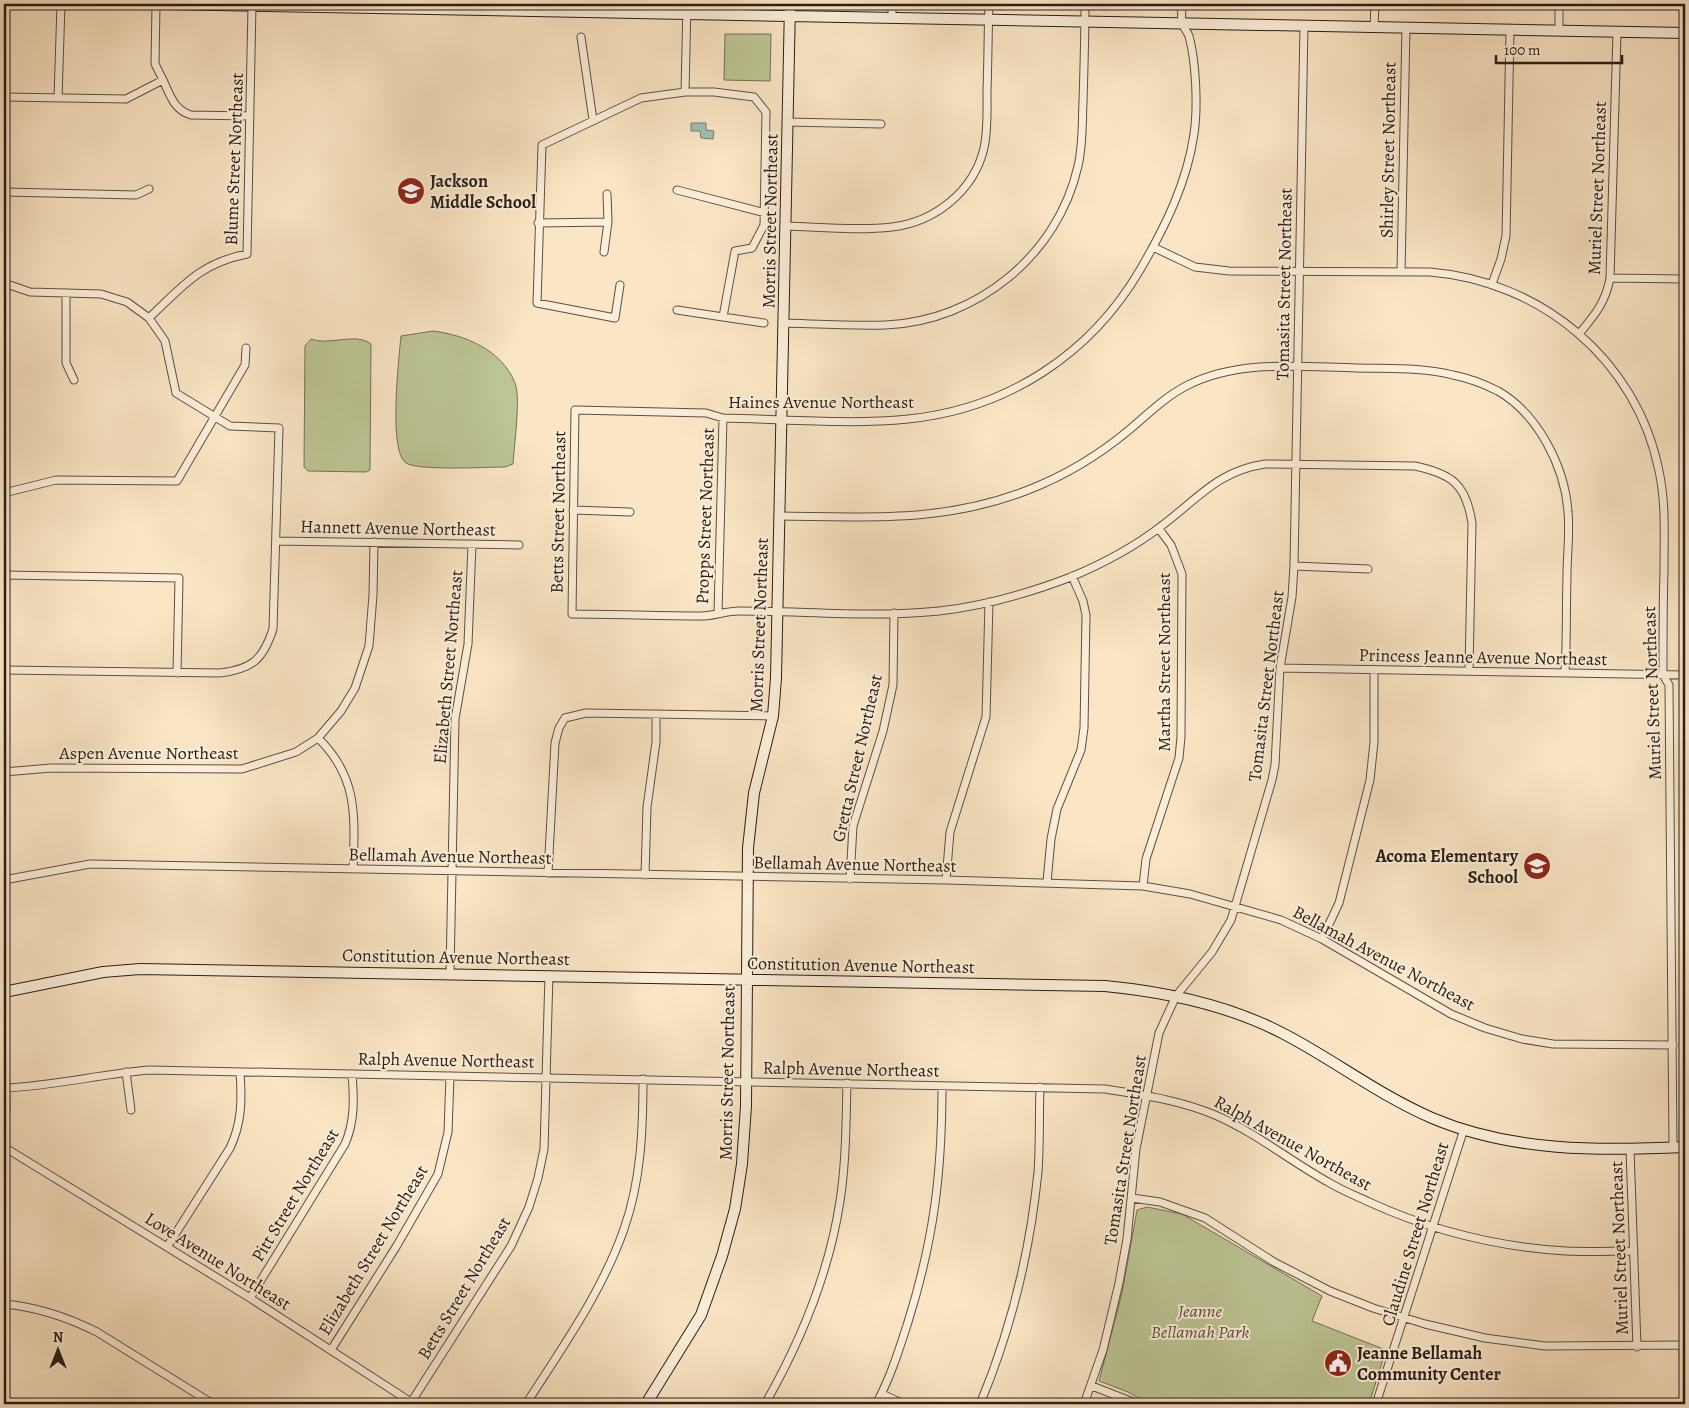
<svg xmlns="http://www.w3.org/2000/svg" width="1689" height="1408" viewBox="0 0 1689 1408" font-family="Alegreya,serif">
  <rect width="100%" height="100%" fill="#fae5c4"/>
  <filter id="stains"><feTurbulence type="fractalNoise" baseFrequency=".004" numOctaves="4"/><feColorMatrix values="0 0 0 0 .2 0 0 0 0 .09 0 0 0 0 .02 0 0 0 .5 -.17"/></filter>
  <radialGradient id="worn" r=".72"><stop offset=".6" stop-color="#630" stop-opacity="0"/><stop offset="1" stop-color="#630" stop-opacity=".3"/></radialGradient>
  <path fill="#bdc595" stroke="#747156" d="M725,34H771L770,81L724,80Z
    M433,331C465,335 502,350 515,383C521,397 514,446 513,464L505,467C486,467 419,471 406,463C388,452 399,357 401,336Z
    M311,339C329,346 356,332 371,344L370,470L366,472L308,471L304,467L305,346Z
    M1147,1207L1182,1214L1322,1296L1312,1321L1386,1350L1369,1404H1149L1128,1392L1099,1381L1122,1293L1137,1210Z"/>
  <path fill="#9fbfb0" stroke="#717e73" d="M691,123H706V130L714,131L713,139L701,138L700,131H691Z"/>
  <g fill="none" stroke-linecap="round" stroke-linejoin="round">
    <g stroke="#5f4f43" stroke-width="9">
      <path id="street" d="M156,4L155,64L163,80
        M1182,4C1182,10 1181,17 1182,23C1183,27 1187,31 1189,36C1196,62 1198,107 1194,134C1187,183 1165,227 1140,270C1090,355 1007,409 908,419C848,425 784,419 723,418L706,413L575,410L572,614C615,614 658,616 701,616C714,616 726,611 739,611C805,611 873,618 939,611C984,606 1029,593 1071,577C1102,564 1134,547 1160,527C1197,500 1217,471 1265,464L1415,466C1452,474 1466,484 1472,523L1469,671
        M589,12V4
        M892,17V4
        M1374,27L1375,4
        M1559,31V4
        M581,37L593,120
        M685,92H714L754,97L766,112L764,225L752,248L735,251L723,317L764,323
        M4,97L126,99L163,80C170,95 174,110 191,115L250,116
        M58,98L61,4
        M787,122L881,124
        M677,190L765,213
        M4,192L136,195L149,189
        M538,223L608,222
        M786,226C820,227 857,231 892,227C935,222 974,191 984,148C988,130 987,110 987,91C988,62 988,33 989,4
        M1153,247L1195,267L1229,271L1430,272C1541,281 1637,360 1659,471C1666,503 1664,536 1664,569C1663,604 1663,640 1663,675L1669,685L1673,1148
        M604,252L608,222L607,194
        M1401,272L1406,28
        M1610,278L1685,279
        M4,283L30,292L101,294L127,302L149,318L165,341L176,393L230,426L279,428L273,629C263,660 252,669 220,673L4,670
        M1492,284L1501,259L1506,236L1510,30
        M620,285L615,318L537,303L542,145L641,98L685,92L687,4
        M66,293V363L74,380
        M677,310L723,317
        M149,318C182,287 200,263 247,254L252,5
        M784,323C818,324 852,326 886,325C977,321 1058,255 1078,166C1083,145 1082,123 1083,102C1084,69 1085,36 1085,4
        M1579,334C1594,316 1606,302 1610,278L1617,32
        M4,493L56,480L177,481L245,365L246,348
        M573,510L630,512
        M780,516C868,517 944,523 1028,490C1064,476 1099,455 1129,430C1148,414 1166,396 1188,385C1240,359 1301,367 1357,368C1388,369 1422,367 1453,375C1468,378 1484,384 1498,391C1538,414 1565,467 1568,512C1570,533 1567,555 1567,576C1566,608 1567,640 1565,672
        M277,541L519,545
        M1294,566L1368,569
        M4,575L179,578L177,673
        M718,614L723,418
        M1280,668L1685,675
        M318,738C358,777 355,816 353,869
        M4,772L51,768L242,769L296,752L318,738L341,711L355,688L369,646L373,595L374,542
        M548,873L555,743L559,728L565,718L586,713L773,716
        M645,875L647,807L656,742V714
        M850,879L853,826L883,731L893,685L894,613
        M4,880L90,864L946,880L1143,886L1190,894L1281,920L1322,939L1451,1014L1485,1028L1522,1039L1553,1044L1673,1045
        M946,880L950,832L986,717L989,602
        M1047,882L1051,839L1057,809L1081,750L1084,728L1086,615L1083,601L1072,576
        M1143,886L1146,859L1179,758L1181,737L1182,574L1171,545L1159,529
        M1322,939L1339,903L1370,780L1374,742V670
        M450,973L455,719L468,644L472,544
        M4,978L6,1109L4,1128
        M126,1072L131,1110
        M5,1088C54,1086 101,1074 149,1070L1105,1089C1142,1095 1180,1100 1215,1115C1255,1132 1290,1161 1328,1182C1341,1190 1356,1196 1369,1202C1430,1230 1499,1247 1566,1251C1589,1252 1611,1251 1634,1251
        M4,1147L250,1298L414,1404
        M1630,1149L1637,1347
        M1132,1198L1160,1202L1205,1218L1274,1262L1330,1291L1373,1308L1425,1324L1485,1338L1545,1346L1685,1345
        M167,1247L230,1148C242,1123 242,1099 240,1072
        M250,1298L345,1144C355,1121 354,1098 352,1074
        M4,1304C38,1307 67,1317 97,1332L213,1404
        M1683,1345L1685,1404
        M331,1350L396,1247L438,1174L448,1132L450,1076
        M1092,1386L1138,1404
        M882,1394L904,1404
        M4,1403L12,1404
        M410,1404L511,1246L529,1207L538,1178L544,1149L549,975
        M526,1404C562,1348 602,1292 624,1229C641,1181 643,1130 643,1079
        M765,1404C801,1341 829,1274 840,1201C846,1163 846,1122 847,1083
        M876,1404C890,1379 899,1350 908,1322C934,1239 942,1173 942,1086
        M980,1404C1011,1330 1030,1252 1038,1172C1040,1144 1039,1115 1040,1087
        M1084,1404L1103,1350L1119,1283L1127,1239L1136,1149L1159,1033L1176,996L1212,952L1231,920L1272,780L1275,765L1280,668L1292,597L1294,566L1304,26
        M1376,1404L1464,1129"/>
    </g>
    <g stroke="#2b1d18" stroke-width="12">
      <path id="secondary" d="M164,4L1685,33
        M4,992L103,972L140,969L1105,986C1167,992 1229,1005 1284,1034C1334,1060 1379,1095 1432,1118C1512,1152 1600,1151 1685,1147
        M646,1404L701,1315L722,1256L735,1209L742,1164L746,1106L748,848L754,793L773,716L776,678L790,4"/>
    </g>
    <use href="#street" stroke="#fceed9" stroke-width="7"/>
    <use href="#secondary" stroke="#fceed9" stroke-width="10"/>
  </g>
  <defs>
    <g id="school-disc" transform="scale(1.4375)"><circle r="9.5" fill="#8f2418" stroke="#fceed9"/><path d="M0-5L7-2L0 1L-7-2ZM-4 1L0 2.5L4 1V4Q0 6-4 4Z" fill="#fff"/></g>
    <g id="civic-disc" transform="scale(1.4375)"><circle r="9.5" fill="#8f2418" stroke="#fceed9"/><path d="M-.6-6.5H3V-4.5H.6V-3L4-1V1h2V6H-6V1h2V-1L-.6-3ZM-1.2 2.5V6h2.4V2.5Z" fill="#fff"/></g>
  </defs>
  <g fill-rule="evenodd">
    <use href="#school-disc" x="411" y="191"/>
    <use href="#school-disc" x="1537" y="866"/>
    <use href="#civic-disc" x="1338" y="1363"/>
  </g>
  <g text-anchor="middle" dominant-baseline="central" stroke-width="4" stroke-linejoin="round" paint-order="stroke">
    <g font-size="18" fill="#2b1d18" stroke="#fceed9">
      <text transform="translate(1388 150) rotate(-89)">Shirley Street Northeast</text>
      <text transform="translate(234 159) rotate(-88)">Blume Street Northeast</text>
      <text transform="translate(1597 188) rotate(-88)">Muriel Street Northeast</text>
      <text transform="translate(770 221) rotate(-89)">Morris Street Northeast</text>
      <text transform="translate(1284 284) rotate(-89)">Tomasita Street Northeast</text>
      <text x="821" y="402">Haines Avenue Northeast</text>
      <text transform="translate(558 512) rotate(-89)">Betts Street Northeast</text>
      <text transform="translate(705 516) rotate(-88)">Propps Street Northeast</text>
      <text transform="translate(398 528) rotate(1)">Hannett Avenue Northeast</text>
      <text transform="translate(759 625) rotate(-88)">Morris Street Northeast</text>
      <text transform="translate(1483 657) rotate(1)">Princess Jeanne Avenue Northeast</text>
      <text transform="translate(1164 662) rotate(-90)">Martha Street Northeast</text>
      <text transform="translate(448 667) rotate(-85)">Elizabeth Street Northeast</text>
      <text transform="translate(1266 686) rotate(-83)">Tomasita Street Northeast</text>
      <text transform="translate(1652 693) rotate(-92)">Muriel Street Northeast</text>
      <text x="149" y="753">Aspen Avenue Northeast</text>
      <text transform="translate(857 758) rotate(-77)">Gretta Street Northeast</text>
      <text transform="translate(450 856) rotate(1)">Bellamah Avenue Northeast</text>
      <text transform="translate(855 864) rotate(1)">Bellamah Avenue Northeast</text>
      <text transform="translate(456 957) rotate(1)">Constitution Avenue Northeast</text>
      <text transform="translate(1384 958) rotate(28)">Bellamah Avenue Northeast</text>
      <text transform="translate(861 965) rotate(1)">Constitution Avenue Northeast</text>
      <text transform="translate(446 1060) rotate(1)">Ralph Avenue Northeast</text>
      <text transform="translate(851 1069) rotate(1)">Ralph Avenue Northeast</text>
      <text transform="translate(727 1073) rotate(-89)">Morris Street Northeast</text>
      <text transform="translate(1293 1143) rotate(29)">Ralph Avenue Northeast</text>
      <text transform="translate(1125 1150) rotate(-81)">Tomasita Street Northeast</text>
      <text transform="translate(295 1195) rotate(-59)">Pitt Street Northeast</text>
      <text transform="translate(1415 1234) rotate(-73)">Claudine Street Northeast</text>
      <text transform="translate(1619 1248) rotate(-92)">Muriel Street Northeast</text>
      <text transform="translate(373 1250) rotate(-59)">Elizabeth Street Northeast</text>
      <text transform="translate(218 1261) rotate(32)">Love Avenue Northeast</text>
      <text transform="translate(464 1288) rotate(-59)">Betts Street Northeast</text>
    </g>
    <g font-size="18" font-weight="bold" fill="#2b1d18" stroke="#fceed9" text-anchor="start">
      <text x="430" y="181">Jackson<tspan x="430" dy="21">Middle School</tspan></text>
      <text x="1518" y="856" text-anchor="end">Acoma Elementary<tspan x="1518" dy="21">School</tspan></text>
      <text x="1357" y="1353">Jeanne Bellamah<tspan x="1357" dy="21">Community Center</tspan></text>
    </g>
    <g font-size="18" font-style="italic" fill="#574f3e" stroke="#fceed9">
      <text x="1200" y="1311">Jeanne<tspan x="1200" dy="21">Bellamah Park</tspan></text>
    </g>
  </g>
  <rect width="1689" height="1408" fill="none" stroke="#fae5c4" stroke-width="20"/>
  <rect x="5" y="5" width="1679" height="1398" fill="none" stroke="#2b1d18" stroke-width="2.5"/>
  <rect x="10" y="10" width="1669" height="1388" fill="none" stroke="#2b1d18"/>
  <g transform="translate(58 1350)" stroke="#fceed9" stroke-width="4" paint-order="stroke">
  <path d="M0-4L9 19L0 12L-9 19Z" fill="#2b1d18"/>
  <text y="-8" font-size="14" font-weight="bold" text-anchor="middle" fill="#2b1d18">N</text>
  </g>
  <path d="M1496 55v8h126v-8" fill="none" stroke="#2b1d18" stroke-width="2.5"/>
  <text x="1504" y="55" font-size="15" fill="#2b1d18" stroke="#fceed9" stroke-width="4" paint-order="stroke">100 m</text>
  <rect width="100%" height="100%" filter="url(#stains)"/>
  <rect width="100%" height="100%" fill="url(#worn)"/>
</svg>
